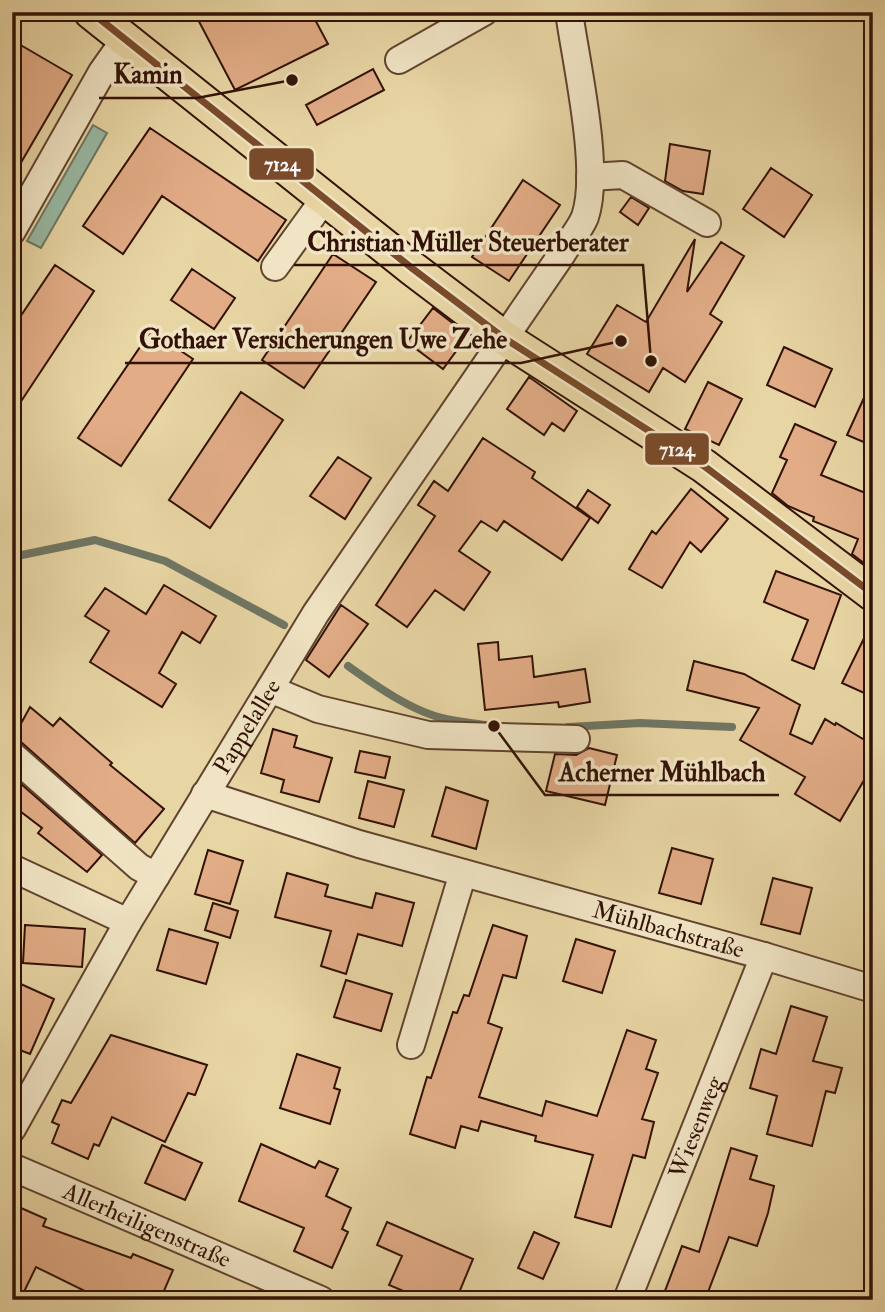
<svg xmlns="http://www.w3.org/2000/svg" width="885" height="1312" viewBox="0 0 885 1312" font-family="'IM FELL Double Pica',serif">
  <rect width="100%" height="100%" fill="#e8d5a4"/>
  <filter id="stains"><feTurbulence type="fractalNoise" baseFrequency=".00286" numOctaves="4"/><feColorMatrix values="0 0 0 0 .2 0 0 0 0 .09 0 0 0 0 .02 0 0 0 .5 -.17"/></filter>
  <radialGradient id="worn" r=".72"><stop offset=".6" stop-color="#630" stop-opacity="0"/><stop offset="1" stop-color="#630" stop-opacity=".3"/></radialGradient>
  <path fill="#98b9a3" stroke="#6f7664" stroke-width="2" d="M93,125L107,133L41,248L27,241Z"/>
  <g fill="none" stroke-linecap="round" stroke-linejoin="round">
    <path stroke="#6f7664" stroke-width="8" d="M12,557L95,540L165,561L284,625
      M348,666C376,686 413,712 446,719C459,722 472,723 485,725
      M568,727L640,723L732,727"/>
  </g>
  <path fill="#e1ac86" stroke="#321206" stroke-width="2" d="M194,12H311L328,44L235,90Z
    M12,40L72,75L12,178Z
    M373,69L384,90L317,125L306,105Z
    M150,128L286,220L258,261L162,196L123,254L83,226Z
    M670,144L710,151L703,194L683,191L665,181Z
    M771,168L812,195L784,237L743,209Z
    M523,180L560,205L509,281L472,257Z
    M631,197L649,208L638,225L620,212Z
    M695,239L687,292L721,242L744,256L710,314L722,322L685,382L663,368L649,392L587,354L617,305L646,322Z
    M333,254L376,282L304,388L262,360Z
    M55,265L94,291L12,415V329Z
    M192,269L235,298L214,329L171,300Z
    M433,308L468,335L443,369L407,342Z
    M151,331L193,359L121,466L78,438Z
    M784,347L832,369L815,407L767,385Z
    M529,377L577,411L564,431L552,423L544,435L507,409Z
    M873,378V446L847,435Z
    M708,382L742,399L719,445L685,429Z
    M241,392L283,420L210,528L169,500Z
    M795,424L836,442L821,475L873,496V570L852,554L858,539L813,521L814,517L788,506L772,493L787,460L780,457Z
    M483,438L535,472L532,478L590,518L562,560L504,521L497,531L481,521L459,551L490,572L464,610L435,590L407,627L376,605L435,516L418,505L434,481L448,491Z
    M338,457L371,478L345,519L310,496Z
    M691,489L728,519L701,552L690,542L662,588L629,569L652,531L656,534Z
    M588,490L610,505L598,523L577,507Z
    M776,571L841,595L814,669L792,660L808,620L764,602Z
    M164,585L216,616L200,643L182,632L159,673L176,684L162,707L90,662L109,631L85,616L105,588L146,614Z
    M341,605L368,624L329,677L306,660Z
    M873,620V697L842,683Z
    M498,642L499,660L532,656L534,677L585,669L590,702L559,707L558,702L485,710L478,644Z
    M694,661L744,674L800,705L790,734L812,744L825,719L835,725L836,723L873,745V765L840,821L795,794L805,777L740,740L759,708L687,690Z
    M30,707L53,726L60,718L112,763L110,765L164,809L135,843L22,743L12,740Z
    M273,729L297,736L294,747L332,758L319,802L281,792L284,780L261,773Z
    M589,748L617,755L605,805L546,791L555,754L576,755Z
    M360,751L390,757L385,778L355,772Z
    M12,776L102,855L87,872L38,833L42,828L12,805Z
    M368,781L404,790L394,827L359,818Z
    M446,787L488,801L476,849L432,836Z
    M672,848L713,859L701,904L659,893Z
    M208,850L243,861L230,904L195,894Z
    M287,873L328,885L325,896L372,908L376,893L414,903L402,946L358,934L346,974L321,966L331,931L275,917Z
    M773,878L812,888L800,934L761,924Z
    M213,903L238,911L230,938L205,930Z
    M25,925L85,929L82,967L23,963Z
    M493,925L527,936L516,978L503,975L488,1023L502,1028L479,1097L542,1116L546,1101L597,1116L627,1030L656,1040L646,1069L658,1073L642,1119L654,1122L645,1158L633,1155L611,1227L575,1217L593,1155L535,1141L536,1136L481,1121L478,1131L461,1126L455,1148L410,1134L427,1077L431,1078L453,1012L457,1013L464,995L469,996Z
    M169,929L218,943L206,984L157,970Z
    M576,939L615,951L602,993L563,981Z
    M12,980L54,999L30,1054L12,1047Z
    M346,980L392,994L381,1031L334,1017Z
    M791,1006L827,1017L813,1061L842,1068L835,1093L826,1091L812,1146L767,1134L777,1096L750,1088L761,1049L776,1054Z
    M111,1035L207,1065L195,1095L188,1093L165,1142L112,1117L99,1146L94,1144L88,1159L52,1143L59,1125L52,1122L62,1100L71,1103Z
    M297,1054L340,1068L334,1088L340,1090L330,1124L280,1108Z
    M261,1144L315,1168L319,1161L338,1169L326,1196L351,1208L342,1229L348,1232L332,1268L294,1251L304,1228L239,1201Z
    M162,1145L202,1163L185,1200L145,1183Z
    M731,1148L757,1156L750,1179L774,1186L768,1213L757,1246L729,1237L705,1300H689L665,1291L682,1246L699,1252Z
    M12,1204L46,1219L43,1226L131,1258L133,1254L173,1270L160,1300H103L36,1267L20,1300H12Z
    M387,1222L473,1259L456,1300H425L389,1285L402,1256L377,1245Z
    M534,1232L559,1243L543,1279L518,1268Z"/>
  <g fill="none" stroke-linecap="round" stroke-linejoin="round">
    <g stroke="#60432e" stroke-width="30">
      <g id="minor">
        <path d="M399,60L484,12"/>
        <path d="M590,177L623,175L707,223"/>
        <path d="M12,231L102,72L126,38"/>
        <path d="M275,267L325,198"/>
        <path d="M270,689L318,709L428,735L576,739"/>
        <path d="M12,755L139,867L156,876"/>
        <path id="s1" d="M205,794L359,844L764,956L873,989"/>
        <path d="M12,868L128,922"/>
        <path d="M411,1045L463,873"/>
        <path id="s2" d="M12,1129L128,922L316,613L562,254C569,242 580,229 585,217C601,170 576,63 569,12"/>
        <path id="s3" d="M12,1167L321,1300"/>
        <path id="s4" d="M627,1300L764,956"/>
      </g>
    </g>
    <g stroke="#321206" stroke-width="37">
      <path id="major" d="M91,12L413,269L504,338L704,466L873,594"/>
    </g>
    <use href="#minor" stroke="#f0e4c4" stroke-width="26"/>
    <use href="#major" stroke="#e8d5a4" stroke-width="33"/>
    <g stroke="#f0e4c4" stroke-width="12">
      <path id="bus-1" d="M91,12L413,269L504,338L704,466L873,594"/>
    </g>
    <use href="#bus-1" stroke="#7a4b2a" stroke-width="7"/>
  </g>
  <g text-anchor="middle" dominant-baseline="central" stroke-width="7" stroke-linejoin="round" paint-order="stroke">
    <g font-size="24" fill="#321206" stroke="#f0e4c4">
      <text stroke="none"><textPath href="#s2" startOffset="466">Pappelallee</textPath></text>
      <text stroke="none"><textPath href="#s1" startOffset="483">Mühlbachstraße</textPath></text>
      <text stroke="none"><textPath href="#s4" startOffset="186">Wiesenweg</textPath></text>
      <text stroke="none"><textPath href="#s3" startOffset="147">Allerheiligenstraße</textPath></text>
    </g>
  </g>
  <path fill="none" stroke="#321206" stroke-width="2.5" d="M292 80L197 98H99M651 361L643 265H294M621 341L521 363H125M494 726L545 795H779"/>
  <g fill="#321206" stroke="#f0e4c4" stroke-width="2.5">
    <circle cx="292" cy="80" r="7"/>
    <circle cx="651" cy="361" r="7"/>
    <circle cx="621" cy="341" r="7"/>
    <circle cx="494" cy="726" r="7"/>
  </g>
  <g font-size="26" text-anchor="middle" font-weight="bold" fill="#321206" stroke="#f0e4c4" stroke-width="7" stroke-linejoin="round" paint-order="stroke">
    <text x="148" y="83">Kamin</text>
    <text x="468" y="251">Christian Müller Steuerberater</text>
    <text x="323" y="348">Gothaer Versicherungen Uwe Zehe</text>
    <text x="662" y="781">Acherner Mühlbach</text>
  </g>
  <g stroke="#f0e4c4" stroke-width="2.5">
    <rect x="248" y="147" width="67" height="34" rx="7" fill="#7a4b2a"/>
    <rect x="644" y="432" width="66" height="34" rx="7" fill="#7a4b2a"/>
  </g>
  <g font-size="19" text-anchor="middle" font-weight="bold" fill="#fff">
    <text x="282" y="171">7124</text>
    <text x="677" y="456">7124</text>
  </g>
  <rect width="885" height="1312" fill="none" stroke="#e8d5a4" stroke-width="42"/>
  <rect x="14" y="14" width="857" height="1284" fill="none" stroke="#321206" stroke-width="3.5"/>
  <rect x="21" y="21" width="843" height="1270" fill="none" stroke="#321206" stroke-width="2"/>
  <rect width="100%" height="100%" filter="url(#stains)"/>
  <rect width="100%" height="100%" fill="url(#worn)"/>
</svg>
